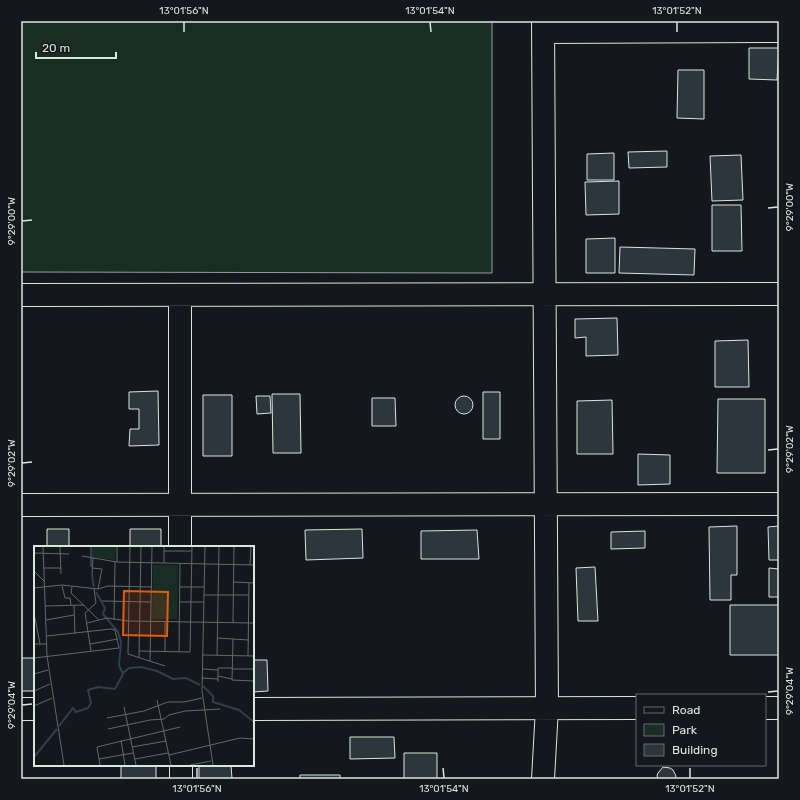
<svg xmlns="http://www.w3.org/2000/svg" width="800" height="800" viewBox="0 0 800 800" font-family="Rubik,sans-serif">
  <rect width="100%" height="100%" fill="#14181c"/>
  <path fill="#1a2d24" stroke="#939e99" d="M21,21H492V273L21,272Z"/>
  <path fill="#2c363c" stroke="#d8e6dc" d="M749,48H779L777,80L749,79Z
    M678,70H704V119L677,118Z
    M667,151V167L629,168L628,152Z
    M614,153V180H587V154Z
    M741,155L743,200L712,201L710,156Z
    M619,181V214L586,215L585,182Z
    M712,205H741L742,251H712Z
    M615,238V273H586V239Z
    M620,247L695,249L694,275L619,273Z
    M617,318L618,355L586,356V337L575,338V319Z
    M748,340L749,387H715V341Z
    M158,391L159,445L129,446L130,429H139V409H129V392Z
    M483,392H500V439H483Z
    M272,394H300L301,453H273Z
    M203,395H232V456H203Z
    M256,396H270L271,413L257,414Z
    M455 405a9 9 0 1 1 18 0a9 9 0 1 1-18 0Z
    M372,398H395L396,426H372Z
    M718,399H765V473H717Z
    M612,400L613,454H577V401Z
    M638,454L670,455V484L638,485Z
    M737,526V575H731V600H710L709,527Z
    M779,526V560H769L768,527Z
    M47,529H69V547H47Z
    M130,529H161V547H130Z
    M362,529L363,558L306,560L305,530Z
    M477,530L479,559H421V531Z
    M645,531V548L611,549V532Z
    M595,567L598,621H578L576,568Z
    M769,568L779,569V597H769Z
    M730,605H779V655H730Z
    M21,658H35V691H21Z
    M253,660H267L268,691L253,692Z
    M350,737H394L395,758L350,759Z
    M404,753H437V779H404Z
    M121,765H156V779H121Z
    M199,765H231L232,779H199Z
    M663,767L670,768L673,770L676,776L675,779H658L657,776L658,773Z
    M300,775H340V779H300Z"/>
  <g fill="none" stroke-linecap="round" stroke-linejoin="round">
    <g stroke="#d8e6dc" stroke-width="24">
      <path id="street" d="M543,32L779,31
        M21,295L779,294
        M180,295V547
        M21,505L779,504
        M765,708H779
        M21,709H35
        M253,709L637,708
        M181,765V779
        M543,779L547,708L543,21"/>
    </g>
    <use href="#street" stroke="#14181c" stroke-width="22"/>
  </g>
  <path fill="none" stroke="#d8e6dc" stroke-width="1.5" d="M184,22V32M430,22L431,32M677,22V32M768,208L778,207M22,221L32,220M768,450L778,449M22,463L32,462M768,692L778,691M22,705L32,704M197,768V778M443,768L444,778M690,768V778"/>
  <g transform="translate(34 546)">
    <rect width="220" height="220" fill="#14181c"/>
    <path d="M57,1H82L81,14L57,11ZM119,19H144L143,73H118Z" fill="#1a2d24"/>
    <path fill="none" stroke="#2f3f4d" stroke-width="2" d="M57,1V21M58,29L60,41M89,127L95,122L107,121L123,125L139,133L152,132L166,139M169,140L179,150V156L205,164L220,176M25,180L39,162L42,166L54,162L57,157L54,144L64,141L81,143L89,128L85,119L87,96L84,86L69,68L71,62L62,46M0,211L23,183"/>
    <path fill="none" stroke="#626a69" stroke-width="1" d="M9,1L13,110L30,219M26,1L27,28M96,1L94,108L131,120M171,1L168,145L179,219M130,5H158M0,7L35,8M48,10L83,16L220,19M83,16V1M130,17V1M216,19L217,1M10,22H27M58,22L68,23L64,43M0,25L10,35M58,29L59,12M200,36L220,37M28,40L31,52H36L37,59M38,41L37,47L65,74M146,41H170M0,42L28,39L64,43L74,40L118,41M170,49H215M68,55L117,56M146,56H170M40,59L41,88M11,60L50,59M1,72L6,98M12,74L40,69M80,74L81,16M199,76L200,1M53,77L73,72L94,75L220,77M183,92L215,94M199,93L198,134L220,135M0,98H13M56,98L84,93M57,105L51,67L62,57L60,43M105,105L156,106L158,1M131,106V76M145,106L146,17M169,109L220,110M183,109L185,1M214,110L215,37M105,111L107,1M0,112L85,102L81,84L77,83L13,90M116,115L118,1M169,123L184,124M198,123H220M0,128L14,124M184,130L198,133M168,132L184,133M184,136V122H198M0,145L16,138M123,154L137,219M0,160L18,152M90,161L102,219M73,172L110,165L134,156H150L168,152M74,183L116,174L130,173L135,169L151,165L186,163M87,194L91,219M98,201L132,195M135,209L206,192L220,193M65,213L99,207M101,213L134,207M66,219L63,201L146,181M156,219L177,215"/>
    <path fill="#e8590c" fill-opacity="0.15" stroke="#e8590c" stroke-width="2" d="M90,45L134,46L133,90L89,89Z"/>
    <rect width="220" height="220" fill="none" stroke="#d8e6dc" stroke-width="2"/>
  </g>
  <rect width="800" height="800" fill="none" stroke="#14181c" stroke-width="44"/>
  <rect x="636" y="694" width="130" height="72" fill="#14181c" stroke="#626a69"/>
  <rect x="644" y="707" width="20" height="6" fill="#14181c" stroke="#626a69"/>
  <text x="672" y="714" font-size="12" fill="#d8e6dc">Road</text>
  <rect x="644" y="724" width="20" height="12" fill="#1a2d24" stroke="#626a69"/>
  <text x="672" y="734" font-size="12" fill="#d8e6dc">Park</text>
  <rect x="644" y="744" width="20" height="12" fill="#2c363c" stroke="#626a69"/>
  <text x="672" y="754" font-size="12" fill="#d8e6dc">Building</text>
  <path d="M36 52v6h80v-6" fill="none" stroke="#d8e6dc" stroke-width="2"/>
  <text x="42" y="52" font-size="12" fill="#d8e6dc" stroke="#14181c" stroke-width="3" paint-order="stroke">20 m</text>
  <rect x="22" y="22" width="756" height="756" fill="none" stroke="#d8e6dc" stroke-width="1.5"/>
  <g font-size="10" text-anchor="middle" fill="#d8e6dc">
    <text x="184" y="14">13°01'56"N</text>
    <text x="430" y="14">13°01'54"N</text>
    <text x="677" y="14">13°01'52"N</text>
    <text transform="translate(789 207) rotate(-90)" y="4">9°29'00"W</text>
    <text transform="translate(11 221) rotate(-90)" y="4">9°29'00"W</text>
    <text transform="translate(789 449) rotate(-90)" y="4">9°29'02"W</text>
    <text transform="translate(11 463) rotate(-90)" y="4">9°29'02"W</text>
    <text transform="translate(789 691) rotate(-90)" y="4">9°29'04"W</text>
    <text transform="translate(11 705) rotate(-90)" y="4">9°29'04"W</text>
    <text x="197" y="792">13°01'56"N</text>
    <text x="444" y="792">13°01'54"N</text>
    <text x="690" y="792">13°01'52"N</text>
  </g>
</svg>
